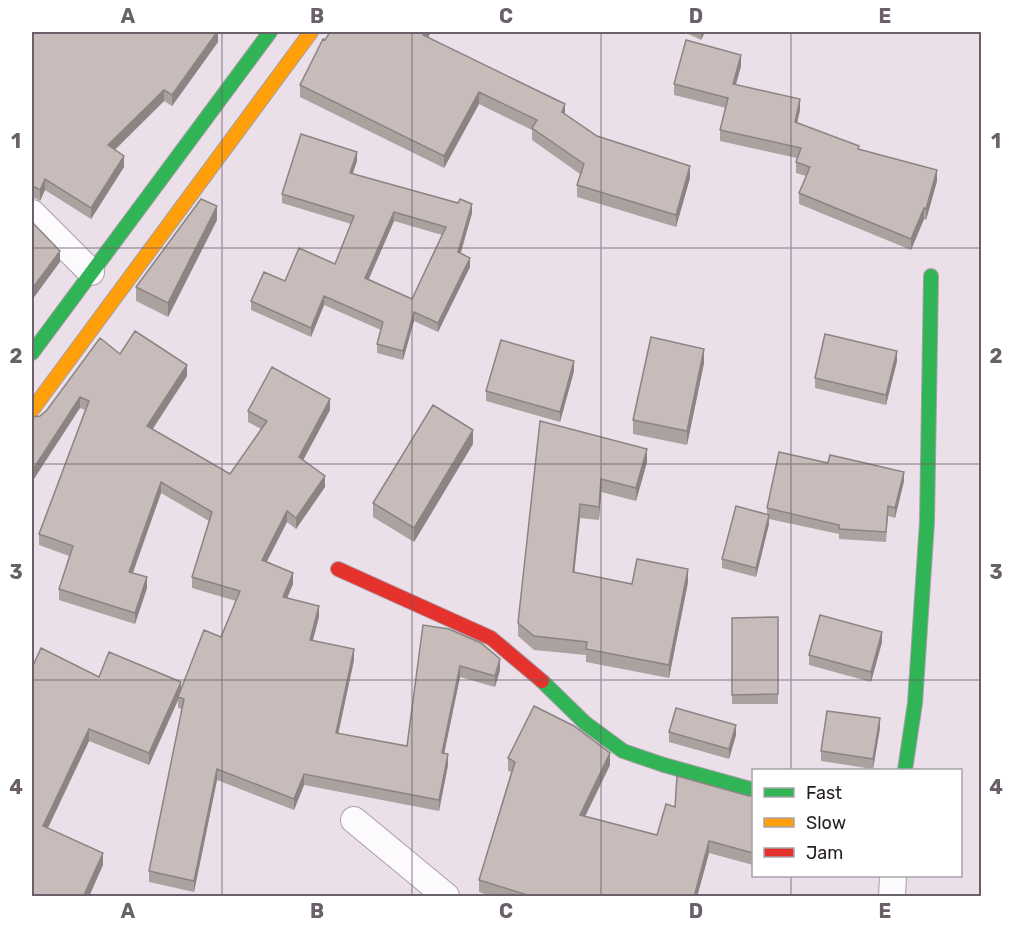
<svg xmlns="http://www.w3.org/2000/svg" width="1013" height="928" viewBox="0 0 1013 928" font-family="Rubik,sans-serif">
  <rect width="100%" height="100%" fill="#ebdfea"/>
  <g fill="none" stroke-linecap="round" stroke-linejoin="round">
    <g stroke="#a89fa7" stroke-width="28">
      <path id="street" d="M32,213L91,272
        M354,820L429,882L446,896
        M892,896L893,876"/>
    </g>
    <g stroke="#a89fa7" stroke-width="16">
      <path id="fast" d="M32,353L270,32
        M542,681L585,723L623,751L664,765L754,790
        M905,770L915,703L927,522L931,276"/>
    </g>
    <g stroke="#a89fa7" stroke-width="16">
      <path id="slow" d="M32,410L311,32"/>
    </g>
    <g stroke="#a89fa7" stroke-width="16">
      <path id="jam" d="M338,569L491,638L542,681"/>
    </g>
    <use href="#street" stroke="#fcfafc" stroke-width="26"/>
    <use href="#fast" stroke="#30b455" stroke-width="14"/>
    <use href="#slow" stroke="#ff9f0a" stroke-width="14"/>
    <use href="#jam" stroke="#e5322d" stroke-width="14"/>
  </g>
  <path fill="#aba2a0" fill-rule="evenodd" d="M32,32L218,34V42L172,106L164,101L115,150L124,167L91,219L45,190L40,201L35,198H32Z
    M330,32H431L428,37L565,115L597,136L690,178L676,227L577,197V185L580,174L532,140V130L479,104L444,168L300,97V85Z
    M684,32H705L701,40Z
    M741,66L736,84L800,110L797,123L937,181L926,220L924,219L911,250L799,204V193L806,176L796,173V162L797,158L720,141V130L726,108L674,95V84Z
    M357,161L352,174L472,213L461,253L470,267L438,332L414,321L403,360L377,353V344L381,330L324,305L311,337L251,310V301L285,281L335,264L351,224L282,203V194ZM394,221L442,235L412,299L369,279Z
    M217,220L168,317L136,301V287Z
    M120,354L187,376L153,429L230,474L261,429L248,422V411L330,410L303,460L325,487L296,529L287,522L266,562L293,584L287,598L319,617L313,640L354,660L338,734L407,746L423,625L500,670L495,687L460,677L444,753L448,765L439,811L304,785L294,810L217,780L194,892L149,882V871L182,709L178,708V700L149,765L89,741L48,828L103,865L32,897V668L99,677L181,690L221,637L236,601L192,588V577L209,521L161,493L133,573L147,588L135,624L59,600V589L69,556L39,545V534L85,410L80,408L40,416Z
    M897,361L886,405L815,388V378Z
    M704,363L687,445L633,434V420Z
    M574,371L560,422L486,401V391Z
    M540,421L647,462L636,501L601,492L599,520L580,518L574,573L632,584L688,582L669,678L586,662V655L534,650L518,636V623Z
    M473,444L414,542L373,517V503Z
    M904,481L895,518L888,516L886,542L839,539V534L769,519V524L756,577L722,568V559L767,514V508Z
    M778,617V704H732V618Z
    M882,642L871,682L809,665V655Z
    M880,728L873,769L821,761V751Z
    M669,732L736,735L729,759L669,742Z
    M508,758L610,765L585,816L657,835L675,807L753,796V865L709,853L697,897H493L479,892V880L511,772L508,771Z"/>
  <path fill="#8b8482" d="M213,32H220L218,34V42L172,106V95Z
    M425,32H431L423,47V35Z
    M701,32H705L701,40Z
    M741,55V66L733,95V84Z
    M164,90V101L108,156V145Z
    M479,92V104L444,168V156Z
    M800,99V110L795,133V122Z
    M565,104V116L562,112Z
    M357,152V161L350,182V173Z
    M124,156V167L91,219V208Z
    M690,166V178L676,227V215Z
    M937,170V181L926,220V209Z
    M45,179V190L40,201V190Z
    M472,204V213L458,261V252Z
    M217,206V220L168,317V303Z
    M924,208V219L911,250V239Z
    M394,212V221L365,287V278Z
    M60,251V262L32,300V289Z
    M470,258V267L438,332V323Z
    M324,296V305L311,337V328Z
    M414,312V321L403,360V351Z
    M704,349V363L687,445V431Z
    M897,351V361L886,405V395Z
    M574,361V371L560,422V412Z
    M187,365V376L147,437V426Z
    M80,397V408L32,482V471Z
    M330,399V410L299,468V457Z
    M473,430V444L414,542V528Z
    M647,449V462L636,501V488Z
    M904,472V481L895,518V508Z
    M325,476V487L296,529V518Z
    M601,479V492L599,520V507Z
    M161,482V493L129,583V572Z
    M580,504V518L573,585V572Z
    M287,511V522L262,571V560Z
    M769,515V524L756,577V568Z
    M688,569V582L669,678V665Z
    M293,573V584L283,608V597Z
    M147,577V588L135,624V613Z
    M319,606V617L310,651V640Z
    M882,632V642L871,682V672Z
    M354,649V660L336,744V733Z
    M500,659V670L495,687V676Z
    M460,666V677L442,764V753Z
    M181,682V694L178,697V700L149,765V753Z
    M880,718V728L873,769V759Z
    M736,725V735L729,759V749Z
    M89,729V741L43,838V826Z
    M610,753V765L580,827V815Z
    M448,754V765L439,811V800Z
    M217,769V780L194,892V881Z
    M304,774V785L294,810V799Z
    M709,841V853L697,897H694Z
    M103,853V865L89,897H83Z"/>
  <path fill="#c7bcba" stroke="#8b8482" stroke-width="1.5" fill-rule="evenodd" d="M32,32H217L172,95L164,90L108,145L124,156L91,208L45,179L40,190L35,187H32Z
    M330,32H425L423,35L565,104L562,112L597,136L690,166L676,215L577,185L584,164L532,128L537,120L479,92L444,156L300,85L323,39L325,40Z
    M686,40L741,55L733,84L800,99L795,122L859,146L858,149L937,170L926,209L924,208L911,239L799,193L810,167L796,162L801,148L720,130L728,98L674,84Z
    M301,134L357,152L350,173L458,203L460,199L472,204L458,252L470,258L438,323L414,312L403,351L377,344L383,322L324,296L311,328L251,301L264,272L285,281L299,248L335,264L354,216L282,194ZM394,212L446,227L412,299L365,278Z
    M201,199L217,206L168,303L136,287Z
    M32,222L60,251L32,289Z
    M135,331L187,365L147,426L230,474L267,421L248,411L272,367L330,399L299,457L325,476L296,518L287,511L262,560L293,573L283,597L319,606L310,640L354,649L336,733L407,746L423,625L449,629L481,643L500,659L495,676L460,666L442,753L448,754L439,800L304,774L294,799L217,769L194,881L149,871L184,699L178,697L204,630L221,637L240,591L192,577L212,512L161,482L129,572L147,577L135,613L59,589L73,546L39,534L89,401L80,397L32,471V417L40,416L47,410L100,338L120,354Z
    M825,334L897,351L886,395L815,378Z
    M651,337L704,349L687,431L633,420Z
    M501,340L574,361L560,412L486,391Z
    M433,405L473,430L414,528L373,503Z
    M540,421L647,449L636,488L601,479L599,507L580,504L573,572L632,584L637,559L688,569L669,665L586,649L587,642L534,636L518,623Z
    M779,452L828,463L830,455L904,472L895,508L888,506L886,532L839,529V525L767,508Z
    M736,506L769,515L756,568L722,559Z
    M820,615L882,632L871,672L809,655Z
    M778,617V694L732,695V618Z
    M41,648L99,677L109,652L181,682L149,753L89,729L43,826L103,853L83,897H32V668Z
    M534,706L574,726L610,753L580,815L657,835L666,804L675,807L677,776L749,796H753V853L709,841L694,897H534L479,880L515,762L508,758Z
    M676,708L736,725L729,749L669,732Z
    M827,711L880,718L873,759L821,751Z"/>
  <path fill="none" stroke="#6a6069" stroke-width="1.5" stroke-opacity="0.55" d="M222,32V896M412,32V896M601,32V896M791,32V770M32,248H982M32,464H982M32,680H982M791,876V896"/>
  <rect width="1013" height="928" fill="none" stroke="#ffffff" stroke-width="66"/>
  <rect x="752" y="769" width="210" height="108" fill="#ffffff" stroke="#a7a4a7" stroke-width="1.5"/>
  <rect x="764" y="788" width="30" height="9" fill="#30b455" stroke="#a7a4a7" stroke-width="1.5"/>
  <text x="806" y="799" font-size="18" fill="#241c24">Fast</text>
  <rect x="764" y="818" width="30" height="9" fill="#ff9f0a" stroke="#a7a4a7" stroke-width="1.5"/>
  <text x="806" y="829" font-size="18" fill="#241c24">Slow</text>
  <rect x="764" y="848" width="30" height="9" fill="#e5322d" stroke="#a7a4a7" stroke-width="1.5"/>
  <text x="806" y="859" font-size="18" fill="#241c24">Jam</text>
  <rect x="33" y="33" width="947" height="862" fill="none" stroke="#6a6069" stroke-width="2"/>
  <g font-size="20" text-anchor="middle" font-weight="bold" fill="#6a6069">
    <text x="128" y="23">A</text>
    <text x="317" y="23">B</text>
    <text x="506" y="23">C</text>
    <text x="696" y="23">D</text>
    <text x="885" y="23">E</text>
    <text x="16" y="148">1</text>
    <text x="996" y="148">1</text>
    <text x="16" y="363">2</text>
    <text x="996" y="363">2</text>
    <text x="16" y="579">3</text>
    <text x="996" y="579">3</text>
    <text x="16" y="794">4</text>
    <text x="996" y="794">4</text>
    <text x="128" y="918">A</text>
    <text x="317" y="918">B</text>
    <text x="506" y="918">C</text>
    <text x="696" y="918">D</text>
    <text x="885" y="918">E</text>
  </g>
</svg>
